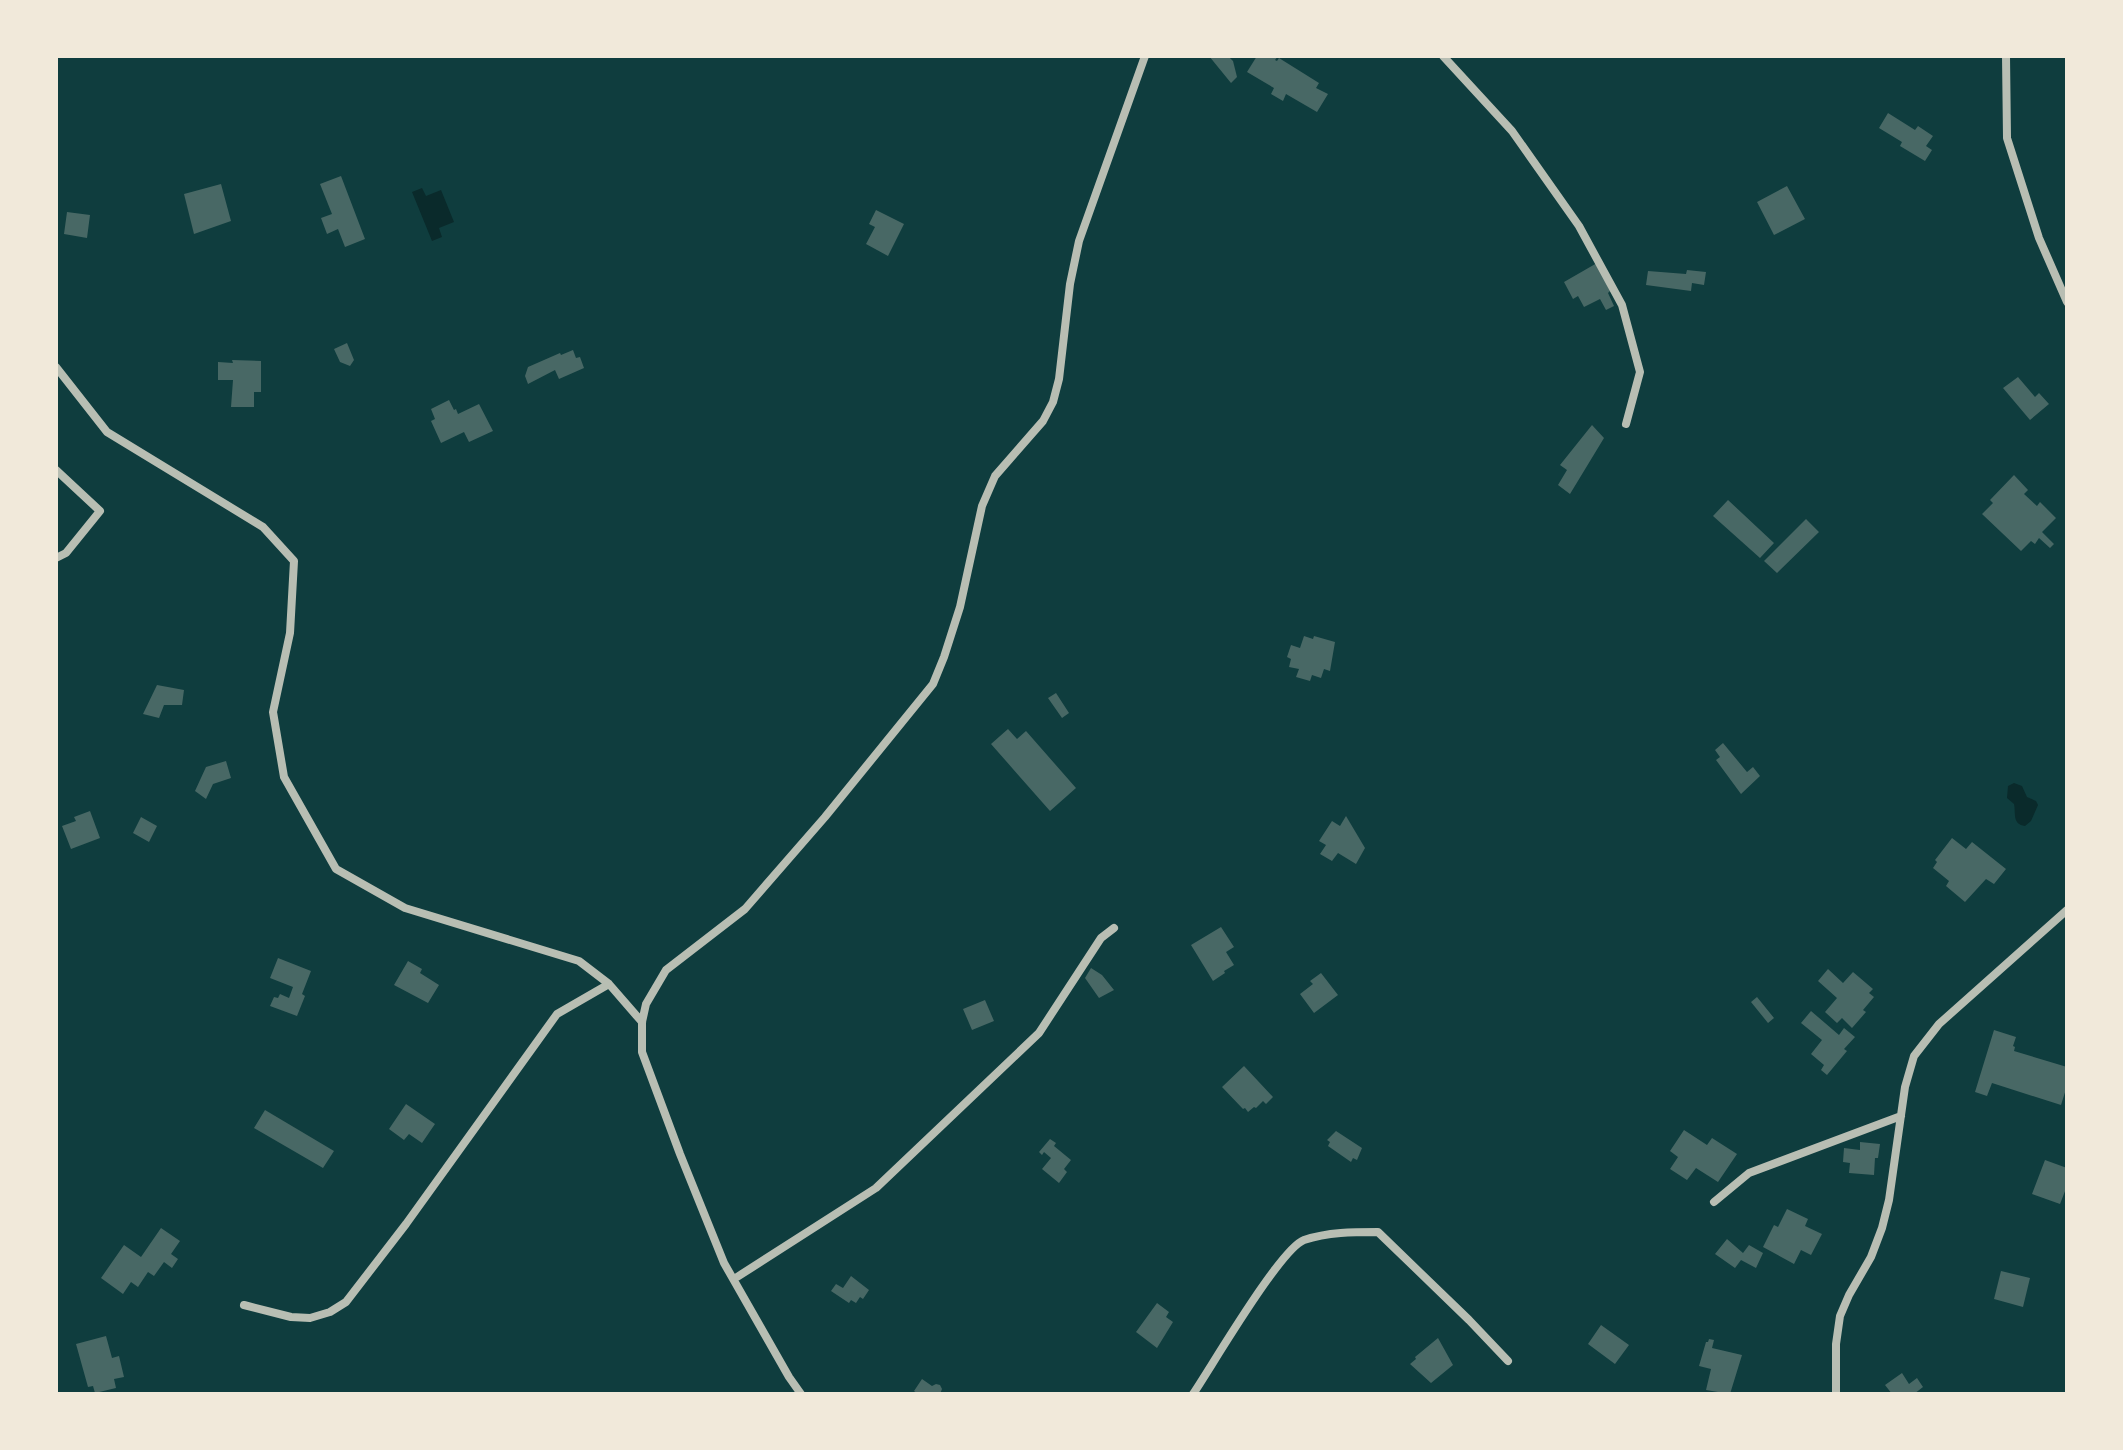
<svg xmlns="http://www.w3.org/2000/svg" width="2123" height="1450" viewBox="0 0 2123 1450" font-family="'Fira Sans',sans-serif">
  <rect width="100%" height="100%" fill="#0f3d3e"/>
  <path fill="#0a2a2b" d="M422,188L426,196L441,190L454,222L439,228L442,237L432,241L412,192Z
    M2014,783L2022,786L2027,797L2036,801L2038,805L2031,821L2025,826C2012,824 2016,814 2014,804L2007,798L2008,786Z"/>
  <path fill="#486865" d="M1209,56H1228L1233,61L1237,77L1231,83Z
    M1257,56H1278L1275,60L1277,61L1279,58L1319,83L1316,88L1328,94L1317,112L1286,94L1283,101L1271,94L1274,88L1247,72Z
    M1888,113L1915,130L1918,126L1933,136L1926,146L1932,150L1925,161L1900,146L1902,142L1879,128Z
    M341,176L365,239L345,247L338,229L327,234L321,218L332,214L320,184Z
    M221,184L231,221L194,234L184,194Z
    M1787,186L1805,219L1774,235L1757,202Z
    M876,210L904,224L888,256L866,244L875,227L869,224Z
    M67,212L90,215L87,238L64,234Z
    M1597,263L1610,291L1608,293L1614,306L1606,310L1600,299L1584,307L1578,296L1573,299L1564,282Z
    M1687,270L1706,272L1704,285L1692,283L1691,291L1646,285L1648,271L1686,274Z
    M347,343L354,360L350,366L340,362L334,349Z
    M573,350L576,358L580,357L584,368L559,379L555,370L528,384L525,376L528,367L560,353L561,355Z
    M232,360L261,361V392H254V407H231L233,380H218V362L233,363Z
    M2018,377L2035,397L2039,393L2049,404L2030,420L2003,388Z
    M449,400L454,410L456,409L458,414L479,404L493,431L469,442L464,432L441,443L431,421L435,419L431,409Z
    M1592,425L1604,438L1570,494L1558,485L1567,470L1560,465Z
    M2014,475L2028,490L2024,494L2037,506L2040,502L2056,518L2042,532L2054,544L2050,548L2039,538L2035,544L2031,541L2021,551L1982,514L1993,503L1990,500Z
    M1728,500L1774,543L1760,558L1713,516Z
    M1806,519L1819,532L1777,573L1764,561Z
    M1304,636L1313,639L1314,636L1335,642L1330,671L1324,669L1321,678L1312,675L1310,681L1296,677L1299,669L1289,667L1291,659L1287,657L1291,645L1300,648Z
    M157,685L184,690L182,705H164L159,718L143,714Z
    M1056,693L1069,713L1062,718L1048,698Z
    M1008,729L1017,739L1026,731L1076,788L1050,811L991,744Z
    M1723,743L1747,772L1753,767L1760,776L1741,794L1716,760L1720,757L1715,750Z
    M226,761L231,778L213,784L206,799L195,791L206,767Z
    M90,811L100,838L71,849L62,826L76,821L74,817Z
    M1346,816L1365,848L1356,864L1338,853L1332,861L1320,854L1326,845L1319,841L1332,821L1340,826Z
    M141,817L157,826L149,842L133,833Z
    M1952,838L1966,849L1972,842L2006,869L1994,884L1986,879L1965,902L1946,886L1949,881L1933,868L1937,862L1935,860Z
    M1221,927L1234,947L1226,952L1234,965L1224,971L1225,973L1213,981L1191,945Z
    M278,958L311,971L302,994L305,996L297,1016L270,1006L274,997L278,998L280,994L289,998L293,987L270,978Z
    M408,961L422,969L420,973L439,985L428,1003L394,985Z
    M1091,968L1102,975L1114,990L1099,998L1085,978Z
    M1828,969L1843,983L1853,972L1873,989L1869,993L1874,997L1863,1010L1866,1012L1852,1028L1842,1018L1837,1023L1825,1012L1837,998L1818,981Z
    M1321,973L1338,995L1314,1013L1300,994L1313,984L1310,981Z
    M1757,997L1774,1018L1768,1023L1751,1002Z
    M985,1000L994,1021L972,1030L963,1009Z
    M1811,1011L1839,1035L1844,1028L1855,1037L1844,1049L1847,1051L1827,1075L1821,1070L1824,1065L1811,1054L1822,1040L1801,1023Z
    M1994,1030L2016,1037L2013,1046L2015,1047L2014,1051L2067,1067V1086L2061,1105L1992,1083L1987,1096L1975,1092Z
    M1244,1066L1273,1097L1266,1104L1263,1101L1256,1108L1254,1107L1248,1112L1245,1108L1243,1109L1222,1087Z
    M406,1104L435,1124L422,1143L409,1134L404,1140L389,1129Z
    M265,1110L334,1151L323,1168L254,1128Z
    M1684,1130L1707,1145L1712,1138L1737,1154L1718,1182L1696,1168L1687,1180L1670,1169L1678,1157L1670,1151Z
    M1336,1131L1362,1148L1357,1160L1353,1158L1351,1162L1328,1146L1330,1142L1327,1140Z
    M1050,1139L1056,1143L1054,1146L1071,1160L1064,1169L1067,1172L1059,1183L1042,1169L1051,1158L1044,1152L1042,1155L1039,1152Z
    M1860,1142L1880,1144L1878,1158H1875L1874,1175L1849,1173L1850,1163L1843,1162L1844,1148L1860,1150Z
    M2045,1160L2067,1168V1186L2060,1204L2032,1194Z
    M1787,1209L1808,1219L1805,1226L1822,1234L1811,1255L1801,1250L1794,1264L1763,1247L1774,1225L1778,1227Z
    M161,1228L180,1241L171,1254L178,1259L172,1268L164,1262L154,1276L148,1272L138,1287L131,1282L123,1294L101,1278L124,1245L141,1257Z
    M1727,1239L1743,1253L1749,1245L1763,1253L1756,1268L1741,1260L1735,1268L1715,1254Z
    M2001,1271L2030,1278L2023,1307L1994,1299Z
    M851,1276L869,1290L863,1299L860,1297L856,1303L851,1300L849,1303L831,1291L836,1284L843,1288Z
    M1157,1303L1169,1312L1166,1317L1173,1322L1157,1348L1136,1332Z
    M1601,1325L1629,1345L1615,1364L1588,1344Z
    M106,1336L112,1358L119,1356L124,1377L114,1379L116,1388L95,1393L93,1386L88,1387L76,1344Z
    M1438,1338L1453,1365L1431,1383L1410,1364L1416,1359L1415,1357Z
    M1709,1339L1714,1340L1712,1348L1742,1355L1730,1394L1706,1390L1711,1369L1699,1366L1706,1342H1708Z
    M1902,1373L1909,1384L1917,1378L1923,1387L1914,1394H1892L1885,1385Z
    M922,1379L932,1386L936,1384L940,1385L942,1389L940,1394H918L914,1391Z"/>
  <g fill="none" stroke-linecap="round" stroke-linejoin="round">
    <path stroke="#b8beb3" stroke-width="8" d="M1443,56L1512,131L1579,226L1622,305L1640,372L1626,424
      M2006,56L2007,138L2039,238L2067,302
      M56,367L107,432L263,527L294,561L290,633L273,712L284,777L336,869L405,908L579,961L609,984L642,1022
      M56,470L100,511L66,553L56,558
      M1714,1202L1749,1173L1901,1116
      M734,1279L876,1188L1039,1033L1101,938L1114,928
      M244,1305L291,1317L310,1318L330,1312L346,1302L406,1224L557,1014L609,984
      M801,1394L789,1377L724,1263L680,1154L642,1052V1022L646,1004L666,970L745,909L825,817L933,684L944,657L960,607L982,506L995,476L1043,421L1053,402L1059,379L1070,284L1079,241L1145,56
      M1193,1394C1212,1366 1280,1249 1304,1240C1328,1232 1353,1232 1378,1232L1469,1320L1508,1361
      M1836,1394V1344L1840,1316L1849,1295L1871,1257L1882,1228L1889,1200L1905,1087L1914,1056L1939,1024L2067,910"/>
  </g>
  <rect width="2123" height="1450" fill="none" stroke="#f1e9da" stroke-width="116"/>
</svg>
